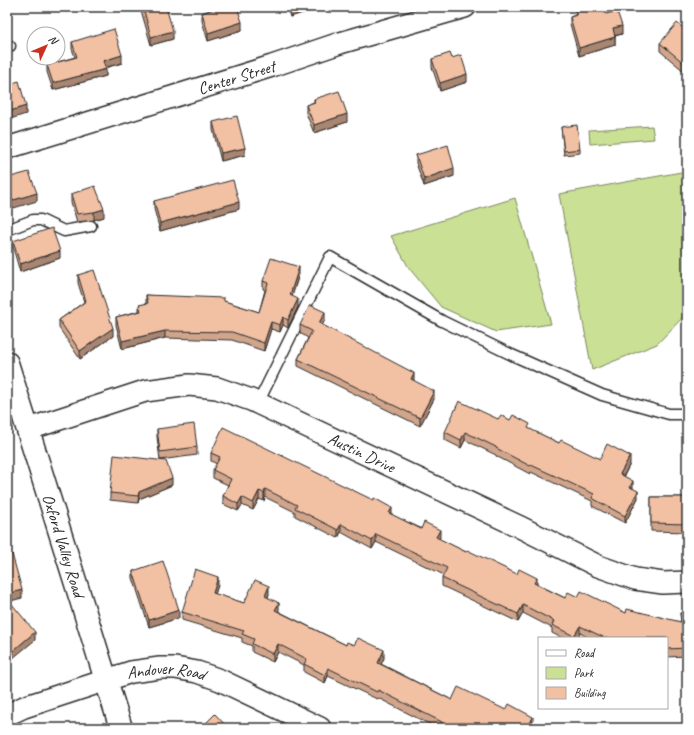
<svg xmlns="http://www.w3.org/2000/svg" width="694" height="735" viewBox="0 0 694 735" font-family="Caveat,sans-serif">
  <rect width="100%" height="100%" fill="#fff"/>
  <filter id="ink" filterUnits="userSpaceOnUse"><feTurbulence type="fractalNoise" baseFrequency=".025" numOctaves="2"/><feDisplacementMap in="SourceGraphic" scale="8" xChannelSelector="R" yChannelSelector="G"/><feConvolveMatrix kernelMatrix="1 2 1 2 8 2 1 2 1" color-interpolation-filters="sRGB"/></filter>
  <g filter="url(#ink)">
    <path fill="#cae095" stroke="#7a8660" d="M652,126L654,139L590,144L589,130Z
      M687,171V313L657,344L592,370L559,194Z
      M515,198L551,324L496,332L441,307L409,268L391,236Z"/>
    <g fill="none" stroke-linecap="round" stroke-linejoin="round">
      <g stroke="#2b2b2b" stroke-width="13">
        <path id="service" d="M7,47L10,46
          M7,230L33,220H41L64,231L91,226
          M258,403L330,257L442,321L512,355L602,395L669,414H687"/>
      </g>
      <g stroke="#2b2b2b" stroke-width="24">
        <g id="minor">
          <path id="s1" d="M7,148L272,66L340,43L465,7"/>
          <path id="s2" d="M29,429L145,391L189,385L217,388L251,400L518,526L598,566L635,579L663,583L687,582"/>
          <path id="s3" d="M7,715L24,707L131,672L160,668H175L197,672L220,680L320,728"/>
        </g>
      </g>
      <g stroke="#2b2b2b" stroke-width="25">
        <g id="primary">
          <path id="s4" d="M7,363L121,728"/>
        </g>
      </g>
      <use href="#service" stroke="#fff" stroke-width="10"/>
      <use href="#minor" stroke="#fff" stroke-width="21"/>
      <use href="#primary" stroke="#fff" stroke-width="22"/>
    </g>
    <path fill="#d0a58c" stroke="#2b2b2b" d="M140,7H166L173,39L151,45Z
      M209,7H237L242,30L208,41L202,21V13L210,10Z
      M287,7H315V9L290,17Z
      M575,9L606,14L622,34L615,36V45L579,56L570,24V17L575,15Z
      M687,31L685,72L660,51V43Z
      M72,42L122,63L105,68L106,76L53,90L47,72V65L75,57L72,49Z
      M452,58L467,82L440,91L432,67V59Z
      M314,99L347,122L314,133L306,113V105L314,102Z
      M213,122L245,155L221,161L213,130Z
      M561,127L580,149V153L564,155Z
      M416,155L454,176L424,186L416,163Z
      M71,194L104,217L94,220L77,222L71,202Z
      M154,201L239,209L160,231L154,209Z
      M13,241L60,258L20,272L13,248Z
      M299,274L292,296L298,307L288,328L283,325L280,332L271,329L264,351L232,340L165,338L122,349L116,325V317L139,311V305L146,304V295L224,301L259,312L265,290L263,289V281Z
      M78,275L113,336L80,359L59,328V320L84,302L78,283Z
      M325,320L322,325L414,381L434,399L420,426L298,366V359L308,338L300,333V325Z
      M498,419L510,420L559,443L600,459L630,464L624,476L633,488L638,498L625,523L592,506V501L531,472L530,474L496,456V455L465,440L461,448L445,440V432Z
      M157,429L197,447V455L160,460L157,437Z
      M211,453L392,515L440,537L439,539L466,552L537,584L565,598L578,597L626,613L681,622L680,613H687V656L667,657V638H589L580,633L577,638H562L552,633V628L523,613L518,622L442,586V578L444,575L376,542L372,549L341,532L338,538L295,516V512L265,497L264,501L259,499L253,510L242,505L238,511L223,504V496L228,485L213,478V470L217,464L211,461Z
      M172,485L139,499L138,503L110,500V493Z
      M651,497H687V532L651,531Z
      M133,571L179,618L149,627L133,578Z
      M218,585L215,594L244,603L269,594L268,597L279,610L278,611L346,645L384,658L381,664L452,700L533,725L532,728H437L378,698L377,699L328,676L325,683L304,672V665L278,652L273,662L252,652V646L242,642V638L182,620V612Z"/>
    <path fill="#a98672" stroke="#2b2b2b" d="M296,7H315V9L290,17V9Z
      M242,22V30L208,41V33Z
      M622,26V34L613,36V28Z
      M173,31V39L151,45V37Z
      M615,37V45L579,56V48Z
      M122,55V63L103,68V61Z
      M687,62V70L685,72V64Z
      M106,69V76L53,90V83Z
      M467,74V82L440,91V83Z
      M26,106V114L7,120V112Z
      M347,114V122L314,133V125Z
      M245,148V155L221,161V153Z
      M454,168V176L424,186V179Z
      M37,193V201L7,210V202Z
      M239,202V209L160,231V223Z
      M104,209V217L94,220V212Z
      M60,251V258L20,272V264Z
      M299,267V274L290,303V295Z
      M298,299V307L288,328V320Z
      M325,312V320L319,331V323Z
      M283,317V325L280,332V325Z
      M271,322V329L264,351V343Z
      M113,328V336L80,359V351Z
      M165,331V338L122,349V341Z
      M414,373V381L411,379Z
      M434,391V399L420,426V418Z
      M465,432V440L461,448V440Z
      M630,456V464L620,482V474Z
      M172,478V485L139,499L138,503L139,492Z
      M633,481V489L630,487Z
      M265,489V497L264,501V493Z
      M259,491V499L253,510V503Z
      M638,491V498L625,523V516Z
      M242,497V505L238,511V504Z
      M392,508V516L389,513Z
      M341,524V532L338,538V530Z
      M440,530V537L436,545V537Z
      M376,534V542L372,549V541Z
      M218,577V585L213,601V593Z
      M537,578V585L534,583Z
      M269,586V594L265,603V596Z
      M22,590V598L7,602V594Z
      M279,603V610L275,618V610Z
      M523,605V613L518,622V614Z
      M179,610V618L149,627V620Z
      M580,626V633L577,638H574V636Z
      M35,632V640L7,663V656Z
      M278,644V652L273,662V654Z
      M384,650V658L378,671V663Z
      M328,668V676L325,683V675Z
      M533,717V725L532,728H528Z"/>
    <path fill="#f2c0a3" stroke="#2b2b2b" d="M143,7H166L173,31L151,37Z
      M212,7H237L242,22L208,33L202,13L213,9Z
      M289,7H296L290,9Z
      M582,7H604L606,14L617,11L622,26L613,28L615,37L579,48L570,17L577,15L575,9Z
      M677,23L687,31V62L685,64L660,43Z
      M114,29L122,55L103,61L106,69L53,83L47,65L77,57L72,42Z
      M450,53L452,58L461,55L467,74L440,83L432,59Z
      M19,81L26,106L7,112V85Z
      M339,91L347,114L314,125L306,105L315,102L314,99Z
      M237,116L245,148L221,153L213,122Z
      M577,125L580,149L564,151L561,127Z
      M448,145L454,168L424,179L416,155Z
      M29,172L37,193L7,202V178Z
      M233,180L239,202L160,223L154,201Z
      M95,186L104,209L94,212L77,214L71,194Z
      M52,228L60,251L20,264L13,241Z
      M271,258L299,267L290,295L298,299L288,320L283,317L280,325L271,322L264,343L232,332L165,331L122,341L116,317L141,311L139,305L148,303L146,295L224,298V301L259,312L268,283L263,281Z
      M94,270L113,328L80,351L59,320L86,301L78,275Z
      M310,305L325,312L319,323L414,373L411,379L434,391L420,418L298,359L312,331L300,325Z
      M459,401L498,419L501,415L510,420L513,415L530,424L528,428L559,443L561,440L600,459L607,444L630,456L620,474L633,481L630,487L638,491L625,516L592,498L594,494L531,465L530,466L496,448V447L465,432L461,440L445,432Z
      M194,424L197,447L160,452L157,429Z
      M223,427L373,500L374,498L392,508L389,513L421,529L424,522L440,530L436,537L466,552L467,550L517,574L519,569L537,578L534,583L565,598L568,592L578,597L581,591L626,613L627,609L681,622L680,613H687V648L667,649V638H605L580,626L574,636L552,625L554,621L523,605L518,614L442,578L447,568L376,534L372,541L341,524L338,530L295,508L297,505L265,489L264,493L259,491L253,503L242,497L238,504L223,496L231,479L213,470L220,457L211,453Z
      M114,455L166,461L172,478L139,492L138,496L110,493Z
      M651,497H687V524L651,523Z
      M12,554L22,590L7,594V555Z
      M163,561L179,610L149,620L133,571Z
      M195,569L218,577L213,593L244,603L255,580L269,586L265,596L279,603L275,610L346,645L347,642L354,645L358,638L384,650L378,663L452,700L458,687L506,710L509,704L533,717L528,728H449L441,724L442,722L378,690L377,692L328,668L325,675L304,664L307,659L278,644L273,654L252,644L254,639L242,634L244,631L182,612Z
      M7,598L35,632L7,656Z
      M215,714L228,728H201Z"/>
  </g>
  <g text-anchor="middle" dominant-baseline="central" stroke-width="3.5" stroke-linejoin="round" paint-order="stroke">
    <g font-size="17" fill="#2b2b2b" stroke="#fff">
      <text stroke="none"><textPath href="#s1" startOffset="240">Center Street</textPath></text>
      <text stroke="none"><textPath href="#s2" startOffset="353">Austin Drive</textPath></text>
      <text stroke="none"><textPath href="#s4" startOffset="191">Oxford Valley Road</textPath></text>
      <text stroke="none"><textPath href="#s3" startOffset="167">Andover Road</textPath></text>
    </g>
  </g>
  <rect width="694" height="735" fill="none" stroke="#fff" stroke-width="24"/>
  <rect x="12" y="12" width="670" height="711" fill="none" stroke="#2b2b2b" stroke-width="1.5" filter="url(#ink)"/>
  <rect x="538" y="637" width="130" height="72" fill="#ffffff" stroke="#aaaaaa"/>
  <rect x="546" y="650" width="20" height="6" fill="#ffffff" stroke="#aaaaaa"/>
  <text x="574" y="657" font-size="12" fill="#2b2b2b">Road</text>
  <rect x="546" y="667" width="20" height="12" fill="#cae095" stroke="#aaaaaa"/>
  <text x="574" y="677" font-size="12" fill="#2b2b2b">Park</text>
  <rect x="546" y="687" width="20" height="12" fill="#f2c0a3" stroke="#aaaaaa"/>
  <text x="574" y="697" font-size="12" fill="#2b2b2b">Building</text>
  <g transform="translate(46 46) rotate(46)"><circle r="19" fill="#ffffff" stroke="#aaaaaa"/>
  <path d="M0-3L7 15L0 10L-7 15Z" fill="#c8321e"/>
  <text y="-6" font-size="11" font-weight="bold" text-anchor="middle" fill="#2b2b2b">N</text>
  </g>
</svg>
